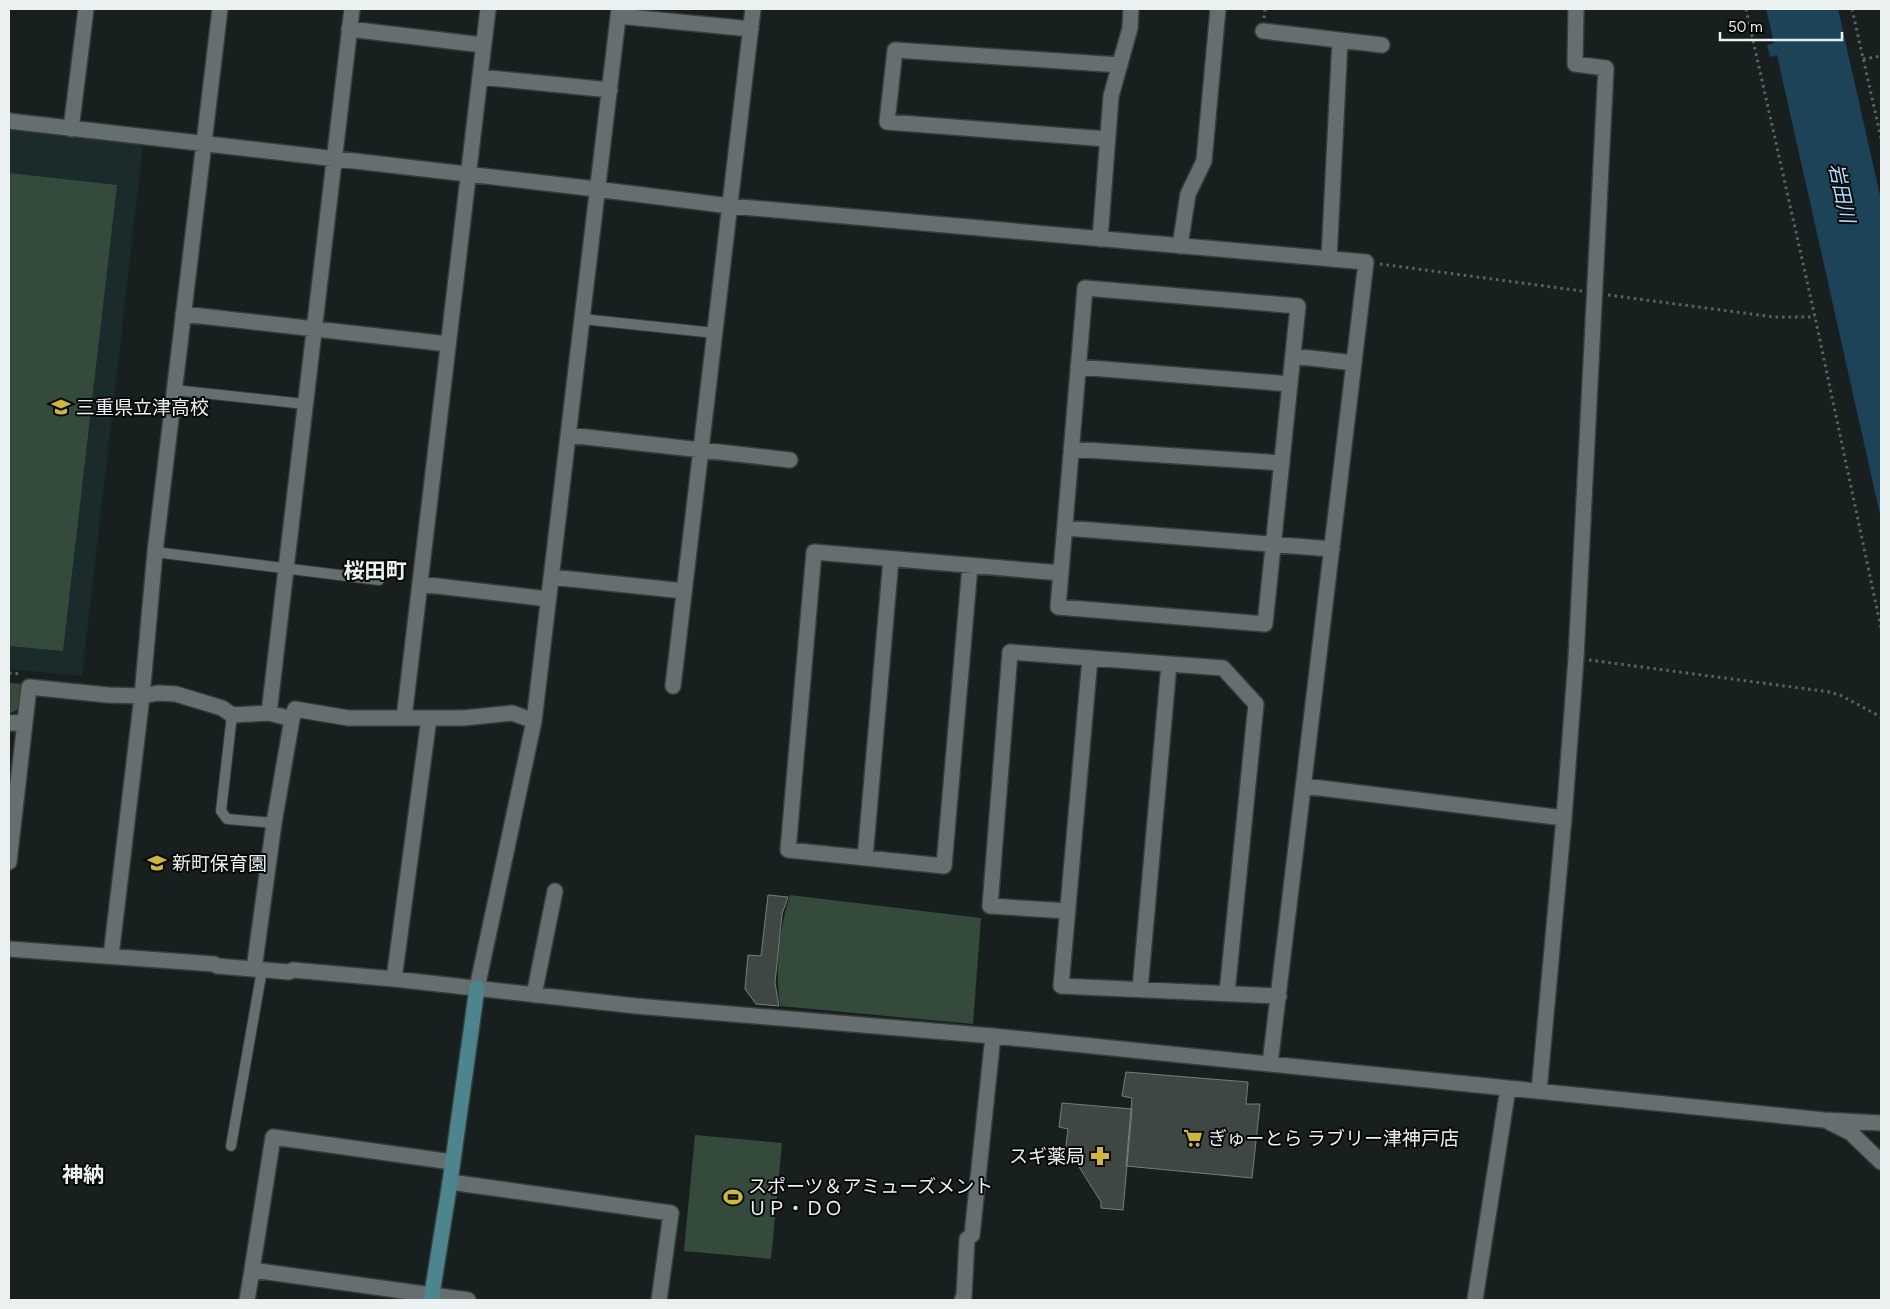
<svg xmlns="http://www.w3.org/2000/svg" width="1890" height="1309" viewBox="0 0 1890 1309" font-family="Figtree,'Noto Sans JP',sans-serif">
  <rect width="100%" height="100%" fill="#181f1f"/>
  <path fill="#1b2a2a" d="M9,129L143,145L82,676L9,669Z"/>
  <path fill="#344a3b" d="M9,173L117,185L63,651L9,646Z
    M9,683L22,684C21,697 24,711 9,713Z
    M790,895L981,918L973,1024L780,1006C775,970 779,929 790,895Z
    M695,1135L782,1143L771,1259L684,1251Z"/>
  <path fill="#1c4358" d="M1766,9H1838L1881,200V519L1777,55L1770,57L1767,45L1774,43Z"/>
  <path fill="#3f4744" stroke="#767e7c" d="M768,895L788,897L782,914L775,983L779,1006L756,1004L745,989L748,955L761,956Z
    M1126,1072L1248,1082L1246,1104H1260L1252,1178L1126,1166L1132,1098L1122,1096Z
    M1062,1103L1132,1109L1123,1210L1101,1208V1202L1066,1146L1068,1129L1059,1127Z"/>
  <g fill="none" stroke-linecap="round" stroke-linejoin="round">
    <g stroke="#373c3c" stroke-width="12">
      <path id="lane" d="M582,319L715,333
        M174,390L305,404
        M155,552L379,580
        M232,715L221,811L227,819L274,823
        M231,1146L262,970"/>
    </g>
    <g stroke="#373c3c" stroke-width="18">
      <path id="street" d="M618,16L751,29
        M349,29L483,45
        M1263,31L1382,45
        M480,77L610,90
        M9,121L596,189L730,206L1366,262L1270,1064
        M71,129L86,9
        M1107,139L887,122L895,50L1120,65
        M1100,239L1111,96L1130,28L1131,9
        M1180,246L1188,194L1204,161L1218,9
        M1329,259L1340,40
        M1085,288L1298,306L1265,624L1058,607Z
        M183,314L448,344
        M1293,356L1354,363
        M1078,367L1290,384
        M568,435L790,460
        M1071,449L1282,463
        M1065,528L1332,549
        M970,566L944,866L788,850L814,552C896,559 978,566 1061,573
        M551,577L684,591
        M420,584L548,599
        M1090,658L1061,986L1279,996
        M673,686L753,9
        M269,713L352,9
        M404,718L488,9
        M292,719L295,709L348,718H463L512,713L534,721
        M9,723L25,722
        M1304,786L1564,818
        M865,858L891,559
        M9,862L29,687L108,695L142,696L158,693L176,694L222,708L232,715L269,713L292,719L274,823L254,969
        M1068,911L990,906L1010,652L1223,668L1256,704L1227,993
        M9,949L214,964L217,966L289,972L293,970L394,979L636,1006L993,1036L1824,1120L1881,1123
        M111,956L142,696L155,552L220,9
        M394,979L429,718
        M477,988L534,721L619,9
        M1140,989L1169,664
        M534,995L555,891
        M1539,1091L1564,818L1576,658L1606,68L1575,64L1576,9
        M1829,1122L1851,1133L1881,1162
        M452,1162L273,1137L252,1270L468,1300
        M450,1182L671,1213L659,1300
        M247,1300L252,1270
        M962,1300L964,1296L967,1239L972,1235L993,1036
        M1475,1300L1508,1088"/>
    </g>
    <g stroke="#373c3c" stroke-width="18">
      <path id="secondary" d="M431,1300L450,1182L477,988"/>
    </g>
    <path stroke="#5c6363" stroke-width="3" stroke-dasharray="2.5 4" stroke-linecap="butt" d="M1746,9L1815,317L1881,628
      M1852,9L1881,138
      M1264,18L1265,9
      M1863,59L1881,56
      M1380,264L1582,291
      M1608,295L1774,317H1815
      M1589,660L1830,692L1842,696L1881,717
      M9,673L21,674"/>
    <use href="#lane" stroke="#666f6f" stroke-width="10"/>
    <use href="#street" stroke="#666f6f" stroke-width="15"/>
    <use href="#secondary" stroke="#4c858e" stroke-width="15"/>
  </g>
  <defs>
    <g id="school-bare" transform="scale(1.5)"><path d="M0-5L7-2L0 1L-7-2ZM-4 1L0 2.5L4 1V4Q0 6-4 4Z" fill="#d2b635" stroke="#060808" stroke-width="2.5" paint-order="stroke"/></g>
    <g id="supermarket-bare" transform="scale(1.5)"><path d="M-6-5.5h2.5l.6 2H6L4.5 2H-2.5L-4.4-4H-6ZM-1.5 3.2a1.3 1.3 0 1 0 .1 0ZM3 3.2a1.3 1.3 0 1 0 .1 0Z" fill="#d2b635" stroke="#060808" stroke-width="2.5" paint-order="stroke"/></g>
    <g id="pharmacy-bare" transform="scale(1.5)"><path d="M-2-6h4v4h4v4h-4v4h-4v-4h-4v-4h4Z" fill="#d2b635" stroke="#060808" stroke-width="2.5" paint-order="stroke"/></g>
    <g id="stadium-bare" transform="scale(1.5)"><path d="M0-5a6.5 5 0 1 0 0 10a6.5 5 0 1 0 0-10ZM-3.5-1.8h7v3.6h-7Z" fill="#d2b635" stroke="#060808" stroke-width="2.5" paint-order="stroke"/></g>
  </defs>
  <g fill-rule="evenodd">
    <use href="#school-bare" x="61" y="407"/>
    <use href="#school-bare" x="157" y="863"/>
    <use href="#supermarket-bare" x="1193" y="1138"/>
    <use href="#pharmacy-bare" x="1100" y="1156"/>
    <use href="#stadium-bare" x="733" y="1197"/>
  </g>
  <g text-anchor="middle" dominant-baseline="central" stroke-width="4" stroke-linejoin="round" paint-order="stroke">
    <g font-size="19" fill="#ebf0f0" stroke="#060808" text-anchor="start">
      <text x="76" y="407">三重県立津高校</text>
      <text x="172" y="863">新町保育園</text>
      <text x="1208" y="1138">ぎゅーとら ラブリー津神戸店</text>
      <text x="1085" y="1156" text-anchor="end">スギ薬局</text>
      <text x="748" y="1186">スポーツ＆アミューズメント<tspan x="748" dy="22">ＵＰ・ＤＯ</tspan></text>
    </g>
    <g font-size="20" font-style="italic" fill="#a9ddfd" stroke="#060808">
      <text transform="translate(1842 193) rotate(78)">岩田川</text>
    </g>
    <g font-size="21" font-weight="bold" fill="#ebf0f0" stroke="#060808">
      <text x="375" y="570">桜田町</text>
      <text x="83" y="1174">神納</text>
    </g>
  </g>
  <rect width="1890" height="1309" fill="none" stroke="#ebf0f0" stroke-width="20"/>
  <path d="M1720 32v8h122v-8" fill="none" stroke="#ebf0f0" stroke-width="2.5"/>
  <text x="1728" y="32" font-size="15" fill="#ebf0f0" stroke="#060808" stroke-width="4" paint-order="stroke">50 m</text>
</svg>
